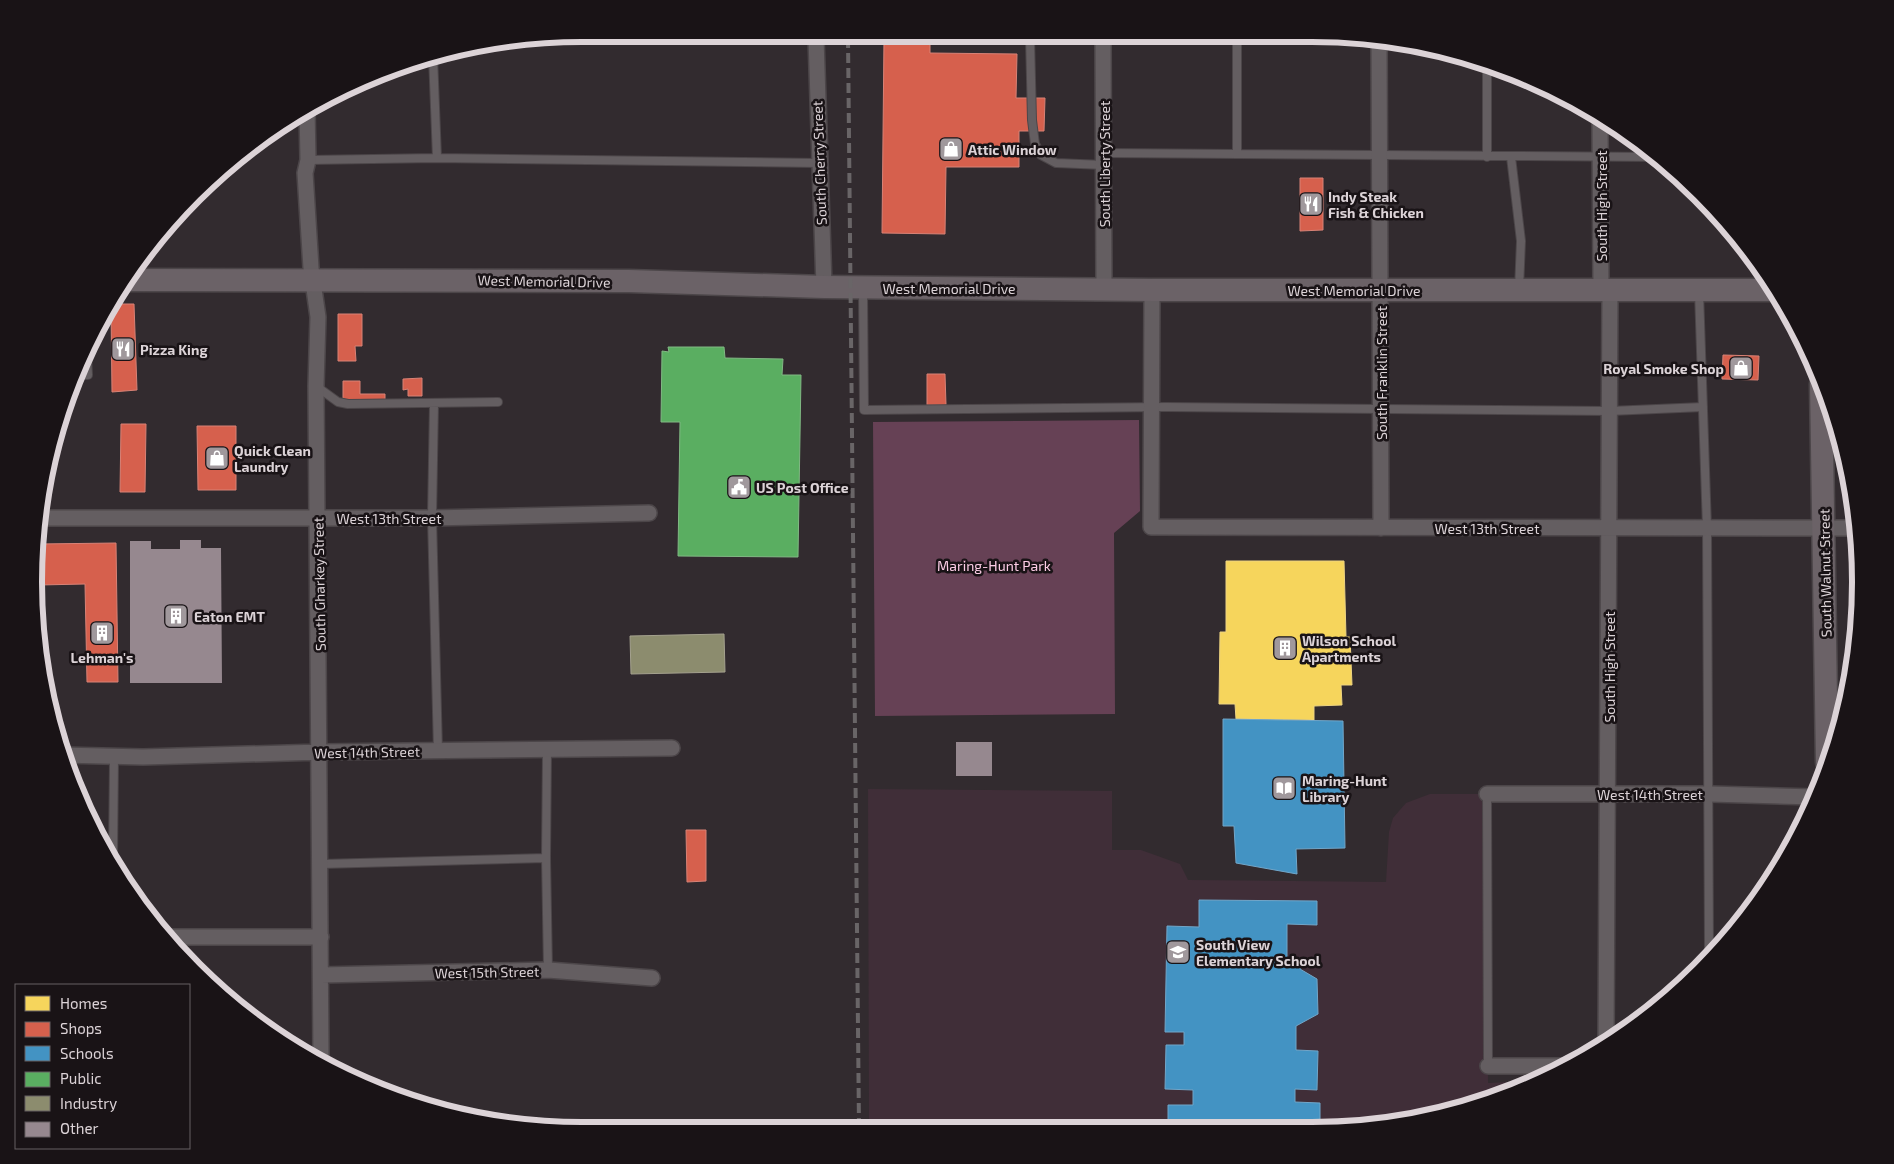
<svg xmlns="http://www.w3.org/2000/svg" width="1894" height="1164" viewBox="0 0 1894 1164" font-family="'Exo 2',sans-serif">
  <rect width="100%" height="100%" fill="#322b2f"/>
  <path fill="#402e38" d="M868,789L1112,791V850H1141L1180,864L1188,880L1386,882L1389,832L1393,818L1406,803L1430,794H1487L1488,1083L1529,1081L1454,1111L1348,1129L869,1127Z"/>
  <path fill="#664155" d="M1139,420L1140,511L1114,533L1115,714L875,716L873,422Z"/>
  <path fill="#f6d55c" stroke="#eed481" d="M1226,561H1344L1346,637H1350L1352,685H1341L1342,705L1314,706V720L1236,719L1235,704H1219L1220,632H1226Z"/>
  <path fill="#d6604d" stroke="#d88276" d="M884,38H930V53L1017,54L1016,98H1045L1044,131H1019V167H946L945,234L882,233Z
    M1300,178H1323V230L1300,231Z
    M113,304H134L137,390L112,392L111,309Z
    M338,314H362V346H355L356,361H338Z
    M1723,355L1759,356L1758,380L1722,379Z
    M927,374H945L946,405H927Z
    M422,378V396H408V389L403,390V379Z
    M343,381H360V394H385V400H343Z
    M121,424H146L145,492H120Z
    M197,426H236V490H198Z
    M116,543L118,682H87L85,584L39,585L38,544Z
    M686,830H706V881L687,882Z"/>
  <path fill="#4393c3" stroke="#71a6c9" d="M1223,719L1343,721L1345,848L1296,849L1297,874L1236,863L1234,826H1223Z
    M1199,900L1317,901V925L1287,924V958H1300V969L1317,979L1318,1014L1296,1026V1050L1318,1051L1317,1090L1295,1089V1102L1320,1103V1129L1168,1128V1105H1193V1090L1165,1089L1166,1045H1184V1032H1165L1167,926L1199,927Z"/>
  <path fill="#5aae61" stroke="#81b984" d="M668,347H724L725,358L783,359L782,375H801L798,557L678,556L680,422H661L662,351L669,352Z"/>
  <path fill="#8c8c6e" stroke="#a4a18e" d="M724,634L725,672L631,674L630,636Z"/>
  <path fill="#96888f" d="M180,540H201V548H221L222,683H130V541H151V549H180Z
    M956,742H992V776H956Z"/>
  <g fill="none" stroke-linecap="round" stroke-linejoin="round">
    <g stroke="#4c4649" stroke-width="10">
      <path id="lane" d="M1030,38L1032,120L1035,144L1041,155L1056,163L1104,165
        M1237,38V154
        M1487,66V157
        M1104,153L1657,157
        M1511,157L1521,241L1519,289
        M437,158L818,163
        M308,160L437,158L433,56
        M863,289L864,410L1166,407L1610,411L1703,407
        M1699,292L1707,528L1709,956
        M78,375H88L87,356
        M316,386L338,402L348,404L498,402
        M434,403L432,518L438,751
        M547,750L546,858L548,970
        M1487,794L1488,1066
        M113,860L114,757
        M321,864L546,858"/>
    </g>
    <g stroke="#4c4649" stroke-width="18">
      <path id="street" d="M816,38L824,287
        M1103,38L1104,289
        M1379,38L1381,528
        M307,110L308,160L305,173L311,268L318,317L316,386L321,1059
        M1600,121L1601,291
        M1152,290L1151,527L1856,528
        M38,518H432L649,513
        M62,755L143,757L321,752L672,748
        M1487,794H1710L1814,797
        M168,937H321
        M321,975L548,970L652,978
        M1606,1043L1610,291
        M1488,1066H1563"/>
    </g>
    <g stroke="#4c4649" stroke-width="25">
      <path id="secondary" d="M125,280L629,281L824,287L1152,290H1774
        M1821,384L1827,762"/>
    </g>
    <use href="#lane" stroke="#645e61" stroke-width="8"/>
    <use href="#street" stroke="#645e61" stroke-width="15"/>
    <use href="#secondary" stroke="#6b6267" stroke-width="22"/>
    <path stroke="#696567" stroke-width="4" stroke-dasharray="10 5" stroke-linecap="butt" d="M848,38L859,1127"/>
  </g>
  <defs>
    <g id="shop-square" transform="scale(1.25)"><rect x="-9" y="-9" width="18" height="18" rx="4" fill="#a0989c" stroke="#191316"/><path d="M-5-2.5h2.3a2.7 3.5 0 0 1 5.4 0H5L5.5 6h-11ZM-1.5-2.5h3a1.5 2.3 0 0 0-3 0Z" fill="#fff"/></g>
    <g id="restaurant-square" transform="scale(1.25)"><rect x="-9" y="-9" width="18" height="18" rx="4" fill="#a0989c" stroke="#191316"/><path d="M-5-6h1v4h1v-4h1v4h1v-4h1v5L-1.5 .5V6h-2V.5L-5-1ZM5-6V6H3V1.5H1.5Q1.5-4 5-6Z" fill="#fff"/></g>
    <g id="civic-square" transform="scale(1.25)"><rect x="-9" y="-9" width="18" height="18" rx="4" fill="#a0989c" stroke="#191316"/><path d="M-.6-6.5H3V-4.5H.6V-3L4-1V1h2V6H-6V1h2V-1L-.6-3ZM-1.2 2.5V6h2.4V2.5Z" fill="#fff"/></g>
    <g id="building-square" transform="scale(1.25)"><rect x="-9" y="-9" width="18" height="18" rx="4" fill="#a0989c" stroke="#191316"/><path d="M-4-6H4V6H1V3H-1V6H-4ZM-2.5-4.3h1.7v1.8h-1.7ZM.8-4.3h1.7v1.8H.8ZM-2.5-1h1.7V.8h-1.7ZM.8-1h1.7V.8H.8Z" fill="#fff"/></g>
    <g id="library-square" transform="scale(1.25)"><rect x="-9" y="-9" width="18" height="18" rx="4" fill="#a0989c" stroke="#191316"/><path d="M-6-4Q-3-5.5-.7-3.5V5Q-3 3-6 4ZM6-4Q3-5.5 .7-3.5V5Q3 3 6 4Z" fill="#fff"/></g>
    <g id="school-square" transform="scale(1.25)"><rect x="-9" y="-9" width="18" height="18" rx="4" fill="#a0989c" stroke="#191316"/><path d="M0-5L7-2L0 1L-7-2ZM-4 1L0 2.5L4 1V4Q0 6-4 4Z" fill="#fff"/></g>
  </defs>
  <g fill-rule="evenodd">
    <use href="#shop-square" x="951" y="149"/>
    <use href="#restaurant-square" x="1311" y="204"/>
    <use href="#restaurant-square" x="123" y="349"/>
    <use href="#shop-square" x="1741" y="368"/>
    <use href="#shop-square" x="217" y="458"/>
    <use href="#civic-square" x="739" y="487"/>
    <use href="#building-square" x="176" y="616"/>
    <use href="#building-square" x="102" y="633"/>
    <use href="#building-square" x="1285" y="648"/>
    <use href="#library-square" x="1284" y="788"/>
    <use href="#school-square" x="1178" y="952"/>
  </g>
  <g text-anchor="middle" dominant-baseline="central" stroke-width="5" stroke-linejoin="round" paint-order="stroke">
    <g font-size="14" font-weight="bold" fill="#dcd3d7" stroke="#191316" text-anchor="start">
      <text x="968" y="149">Attic Window</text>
      <text x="1328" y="196">Indy Steak<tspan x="1328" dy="16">Fish &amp; Chicken</tspan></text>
      <text x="140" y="349">Pizza King</text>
      <text x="1724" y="368" text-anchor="end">Royal Smoke Shop</text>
      <text x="234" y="450">Quick Clean<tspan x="234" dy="16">Laundry</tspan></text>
      <text x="756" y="487">US Post Office</text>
      <text x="194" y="616">Eaton EMT</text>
      <text x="1302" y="640">Wilson School<tspan x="1302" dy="16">Apartments</tspan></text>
      <text x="102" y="657" text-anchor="middle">Lehman's</text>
      <text x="1302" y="780">Maring-Hunt<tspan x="1302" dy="16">Library</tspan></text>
      <text x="1196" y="944">South View<tspan x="1196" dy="16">Elementary School</tspan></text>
    </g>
    <g font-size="14" fill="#dcd3d7" stroke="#191316">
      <text transform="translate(819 163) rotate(-92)">South Cherry Street</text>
      <text transform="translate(1104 164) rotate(-90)">South Liberty Street</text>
      <text transform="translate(1601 206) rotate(-90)">South High Street</text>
      <text transform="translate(544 281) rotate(1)">West Memorial Drive</text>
      <text x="949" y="288">West Memorial Drive</text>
      <text x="1354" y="290">West Memorial Drive</text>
      <text transform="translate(1381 373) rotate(-90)">South Franklin Street</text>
      <text x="389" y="518">West 13th Street</text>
      <text x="1487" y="528">West 13th Street</text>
      <text transform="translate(1825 573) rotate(-91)">South Walnut Street</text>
      <text transform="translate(319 584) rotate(-91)">South Gharkey Street</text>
      <text transform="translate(1609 667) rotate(-90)">South High Street</text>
      <text transform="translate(367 752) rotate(-1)">West 14th Street</text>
      <text x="1650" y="794">West 14th Street</text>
      <text transform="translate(487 972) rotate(-1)">West 15th Street</text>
    </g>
    <g font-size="14" fill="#fdcde6" stroke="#191316">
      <text x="994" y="565">Maring-Hunt Park</text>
    </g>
  </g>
  <path d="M0 0H1894V1164H0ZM582 42H1312A540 540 0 0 1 1852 582V582A540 540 0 0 1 1312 1122H582A540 540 0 0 1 42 582V582A540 540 0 0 1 582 42Z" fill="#191316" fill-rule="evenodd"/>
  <path fill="none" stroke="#dcd3d7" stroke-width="6" d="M582 42H1312A540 540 0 0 1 1852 582V582A540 540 0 0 1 1312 1122H582A540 540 0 0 1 42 582V582A540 540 0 0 1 582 42Z"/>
  <rect x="15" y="984" width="175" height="165" fill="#191316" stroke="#676063"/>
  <rect x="25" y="996" width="25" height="15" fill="#f6d55c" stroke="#676063"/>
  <text x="60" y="1009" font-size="15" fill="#dcd3d7">Homes</text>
  <rect x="25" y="1022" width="25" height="15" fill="#d6604d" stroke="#676063"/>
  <text x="60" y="1034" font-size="15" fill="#dcd3d7">Shops</text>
  <rect x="25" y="1046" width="25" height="15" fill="#4393c3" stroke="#676063"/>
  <text x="60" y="1059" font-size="15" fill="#dcd3d7">Schools</text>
  <rect x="25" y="1072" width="25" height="15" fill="#5aae61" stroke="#676063"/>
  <text x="60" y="1084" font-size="15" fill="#dcd3d7">Public</text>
  <rect x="25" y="1096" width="25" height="15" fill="#8c8c6e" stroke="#676063"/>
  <text x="60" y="1109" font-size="15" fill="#dcd3d7">Industry</text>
  <rect x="25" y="1122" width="25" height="15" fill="#96888f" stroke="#676063"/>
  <text x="60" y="1134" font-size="15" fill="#dcd3d7">Other</text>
</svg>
